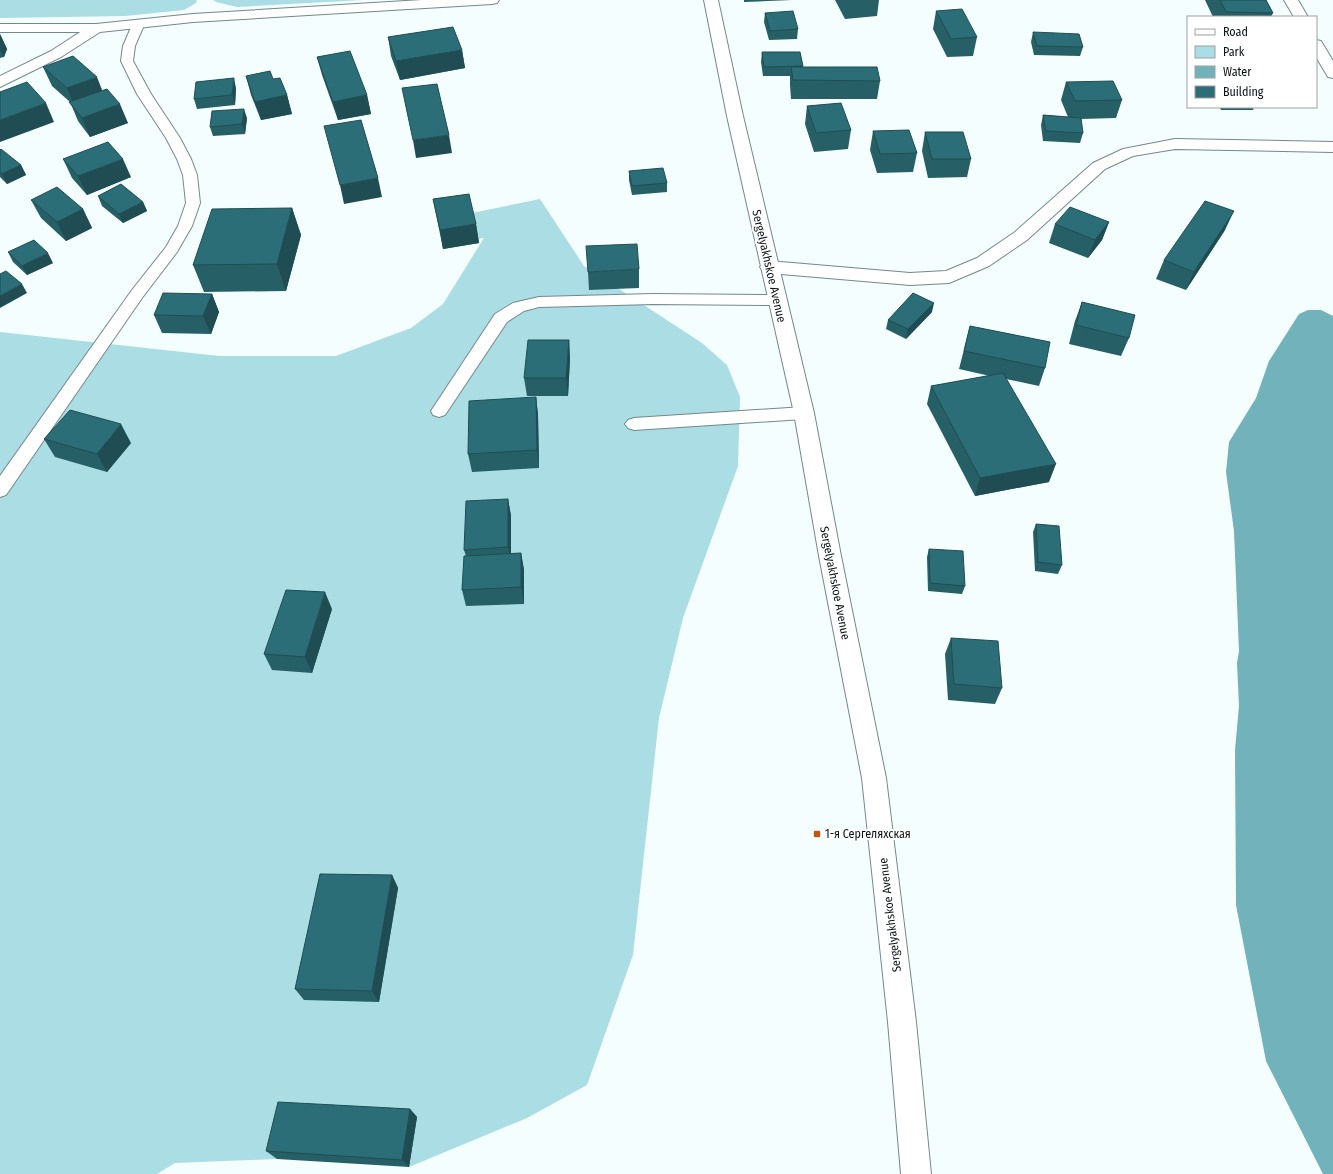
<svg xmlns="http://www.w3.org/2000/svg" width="1333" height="1174" viewBox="0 0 1333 1174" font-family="'Fira Sans Condensed',sans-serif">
  <rect width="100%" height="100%" fill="#f4feff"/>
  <path fill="#abdde4" d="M0,0H197L196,3L184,10L125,16L1,18H0Z
    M213,0H363L237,7L216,2Z
    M540,199L584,266L702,343L727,365L740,397L738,466L683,618L659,718L633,955L587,1085L527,1118L409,1167L401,1138L277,1159L175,1163L157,1174H0V332L219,356H336L411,328L443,304L484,238L478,239L472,213Z"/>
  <path fill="#71b2bb" d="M1308,310H1321L1333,316V1174H1323L1266,1061L1236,905L1235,750L1239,706L1237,663L1239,651L1234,531L1226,472L1229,442L1256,398L1269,361L1299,314Z"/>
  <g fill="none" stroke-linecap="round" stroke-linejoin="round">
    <g stroke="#73888b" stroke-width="2">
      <path id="service" d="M138,21L142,22L144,25L135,46L133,61L151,94L180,138L191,159L197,175L200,203L192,226L177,252L142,298L6,495L0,497V476L132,290L166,247L178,226L186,203L183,175L177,159L166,138L137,94L121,61L123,46L132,25L134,22Z
        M0,24H96L100,25L102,28L100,31L96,32H0Z
        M653,294L777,295L783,296L785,300L783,304L777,305L653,304L539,307L524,311L507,322L445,415L439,417L433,415L431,411L495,314L513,303L539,297Z
        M804,407L810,409L812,413L810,417L804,419L634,430L628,428L625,424L628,420L634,418Z"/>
    </g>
    <g stroke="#73888b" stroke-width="2">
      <path id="minor" d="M422,0H499L497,3L492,4L193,22L100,32L61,57L0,87V76L51,51L91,25L96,24L193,14Z
        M1284,0H1298L1308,17H1294Z
        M1316,40L1321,41L1333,61V78L1328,77L1316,57Z
        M1175,139L1333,142V152L1175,149L1133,156L1105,169L1027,240L989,266L949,283L910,285L769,273L763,271L760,267L763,263L769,261L910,273L946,271L977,258L1015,232L1093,163L1123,149Z"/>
    </g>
    <g stroke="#73888b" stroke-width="2">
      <path id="secondary" d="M704,0H718L743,116L814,413L841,556L886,778L916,1022L931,1174H901L888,1022L862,778L819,556L794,413L727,116Z"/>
    </g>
    <use href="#service" fill="#fff" fill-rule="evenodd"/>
    <use href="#minor" fill="#fff" fill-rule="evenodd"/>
    <use href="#secondary" fill="#fff" fill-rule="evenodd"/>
  </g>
  <path fill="#265f66" d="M744,0H792L744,2Z
    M835,0H879L877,16L845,19Z
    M1205,0H1266L1273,13L1271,17H1213Z
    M936,11L977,37L973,56L947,57L933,29Z
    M765,13L798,29L797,39L769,40L764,22Z
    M1033,32L1083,47L1080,56L1034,55L1031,42Z
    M0,34L7,49L4,57L0,58Z
    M388,37L462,50L465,68L400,80L391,56Z
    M762,52H800L803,67L880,81L877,99H791L790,85V76H763L761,62Z
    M317,57L367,95L371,114L338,120L322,75Z
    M43,67L102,90L128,123L90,137L78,121L70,102L52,86Z
    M246,76L273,79L287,95L292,114L261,120L251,95Z
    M1066,82L1122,100L1116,118L1081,119L1083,133L1080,143L1043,141L1041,125L1043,115L1068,117L1061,100Z
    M236,88L235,105L197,109L194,99Z
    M807,106L851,130L848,149L814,152L805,124Z
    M1220,107H1254L1253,110H1221Z
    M247,118L245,134L213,136L210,127Z
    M873,131L917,153L913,172L877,173L870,150Z
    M925,132L971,159L967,177L928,178L922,151Z
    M0,150L21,165L26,175L7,184L0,177Z
    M63,159L131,177L87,195L72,178Z
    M629,171L667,183V192L632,195L629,180Z
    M98,196L143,202L147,211L123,223L102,206Z
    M433,199L476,224L479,243L443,249Z
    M31,200L83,209L92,228L66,241L41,218Z
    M292,208L301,235L286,291L204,292L193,265Z
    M1109,222L1102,240L1088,258L1049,243L1055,224Z
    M1225,230L1186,290L1156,279L1164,260Z
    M8,252L53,263L27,275L13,262Z
    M639,269V288L589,290L588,272Z
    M212,294L219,312L211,334L162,333L154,315Z
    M1082,302L1129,338L1121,356L1069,344L1075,321Z
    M932,312L906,339L886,329L888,320Z
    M970,326L1045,368L1039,386L1006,379L1049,482L975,496L927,404L931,386L990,376L959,369Z
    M569,340L570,359L568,396H527L524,378Z
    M536,397L538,415L539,468L472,472L468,454Z
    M44,439L131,443L107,472L55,457Z
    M508,499L511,516V554L521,553L524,570V604L466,606L462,590L466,556L464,550Z
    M1036,524L1062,565L1058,574L1035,571L1033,532Z
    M929,549L965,586L962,594L928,591L927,557Z
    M332,609L312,673L272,670L264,654Z
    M951,638L1002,688L995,704L948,700L945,654Z
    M392,875L398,888L379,1002L304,1000L295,989Z
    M410,1109L417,1117L409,1167L277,1159L266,1151Z"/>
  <path fill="#1f4d53" d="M0,34L7,49L4,57L0,50Z
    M462,50L465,68L400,80L396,61Z
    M97,77L104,95L75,107L67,88Z
    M234,78L236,88L235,105L232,95Z
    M287,95L292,114L261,120L255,102Z
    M367,95L371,114L338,120L333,102Z
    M46,103L54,122L0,142V120Z
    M120,104L128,123L90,137L82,118Z
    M244,109L247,118L245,134L242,124Z
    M449,135L452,153L416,158L413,140Z
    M123,159L131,177L87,195L78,176Z
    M21,165L26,175L7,184L2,174Z
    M378,178L382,197L344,204L340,185Z
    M143,202L147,211L123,223L119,214Z
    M292,208L301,235L286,291L277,264Z
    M83,209L92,228L66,241L57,222Z
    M1234,211L1225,230L1186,290L1194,272Z
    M1109,222L1102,240L1088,258L1095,240Z
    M476,224L479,243L443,249L440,230Z
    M48,253L53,263L27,275L22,266Z
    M22,284L27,293L0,308V296Z
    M212,294L219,312L211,334L203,316Z
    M934,303L932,312L906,339L908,329Z
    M569,340L570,359L568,396L566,378Z
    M536,397L538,415L539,468L537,450Z
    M121,424L131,443L107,472L97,454Z
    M1056,464L1049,482L975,496L980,478Z
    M508,499L511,516V564L508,547Z
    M521,553L524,570V604L521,587Z
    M325,592L332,609L312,673L305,657Z
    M392,875L398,888L379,1002L372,991Z
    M410,1109L417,1117L409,1167L402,1160Z"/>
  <path fill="#2c6e77" stroke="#1f4d53" d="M1220,0H1266L1273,13L1226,12Z
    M962,9L977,37L951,39L936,11Z
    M793,11L798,29L770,31L765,13Z
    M453,27L462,50L396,61L388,37Z
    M1033,32L1079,34L1083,47L1037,46Z
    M350,51L367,95L333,102L317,57Z
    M762,52H800L803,66L764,67Z
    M73,56L97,77L67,88L43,67Z
    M791,67H877L880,81L793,80Z
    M270,71L273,79L280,78L287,95L255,102L246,76Z
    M234,78L232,95L194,99L196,82Z
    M1113,81L1122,100L1075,101L1066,82Z
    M27,82L46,103L0,120V92Z
    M437,84L449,135L413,140L402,88Z
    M107,89L120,104L82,118L69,102Z
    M841,103L851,130L816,133L807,106Z
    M244,109L242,124L210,127L212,111Z
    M1043,115L1081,118L1083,133L1046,131Z
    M361,120L378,178L340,185L324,126Z
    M909,130L917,153L880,154L873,131Z
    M925,132H963L971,159H932Z
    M108,142L123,159L78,176L63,159Z
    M1,149L21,165L2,174L0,172V150Z
    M663,168L667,183L632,186L629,171Z
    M121,184L143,202L119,214L98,196Z
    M57,187L83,209L57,222L31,200Z
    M469,194L476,224L440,230L433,199Z
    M1205,201L1234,211L1194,272L1164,260Z
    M1070,207L1109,222L1095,240L1055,224Z
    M292,208L277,264L193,265L212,209Z
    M34,240L48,253L22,266L8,252Z
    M637,244L639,269L588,272L586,246Z
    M6,271L22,284L0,296V274Z
    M163,293L212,294L203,316L154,315Z
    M913,293L934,303L908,329L888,320Z
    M1082,302L1135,315L1129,338L1076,325Z
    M970,326L1050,342L1045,368L964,351Z
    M528,340H569L566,378H524Z
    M1003,373L1056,464L980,478L931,386Z
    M536,397L537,450L468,454L469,401Z
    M70,410L121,424L97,454L44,439Z
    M508,499V547L464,550L466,501Z
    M1036,524L1059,526L1062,565L1038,562Z
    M929,549L963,551L965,586L930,583Z
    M521,553V587L462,590L464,556Z
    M286,590L325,592L305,657L264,654Z
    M951,638L998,641L1002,688L954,684Z
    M320,874L392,875L372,991L295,989Z
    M278,1102L410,1109L402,1160L266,1151Z"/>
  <rect fill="#ba5a17" stroke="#fff" stroke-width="1.5" x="813" y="830" width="8" height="8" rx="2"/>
  <g text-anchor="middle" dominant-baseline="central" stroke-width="4" stroke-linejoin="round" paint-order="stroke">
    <g font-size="12" fill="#091113" stroke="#fff">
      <text transform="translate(769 266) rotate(77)">Sergelyakhskoe Avenue</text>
      <text transform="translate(835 583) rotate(79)">Sergelyakhskoe Avenue</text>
      <text transform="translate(890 915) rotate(-97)">Sergelyakhskoe Avenue</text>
    </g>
    <g font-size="12" fill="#091113" stroke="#fff" text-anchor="start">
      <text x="825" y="834">1-я Сергеляхская</text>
    </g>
  </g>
  <rect x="1187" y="16" width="130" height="92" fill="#ffffff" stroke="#9da0a1"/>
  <rect x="1195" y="29" width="20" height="6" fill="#ffffff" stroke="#9da0a1"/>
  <text x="1223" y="36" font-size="12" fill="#091113">Road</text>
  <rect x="1195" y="46" width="20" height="12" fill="#abdde4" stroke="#9da0a1"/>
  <text x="1223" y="56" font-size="12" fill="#091113">Park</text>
  <rect x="1195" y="66" width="20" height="12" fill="#71b2bb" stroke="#9da0a1"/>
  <text x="1223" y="76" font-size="12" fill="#091113">Water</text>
  <rect x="1195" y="86" width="20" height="12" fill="#2c6e77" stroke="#9da0a1"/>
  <text x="1223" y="96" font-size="12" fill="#091113">Building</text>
</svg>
